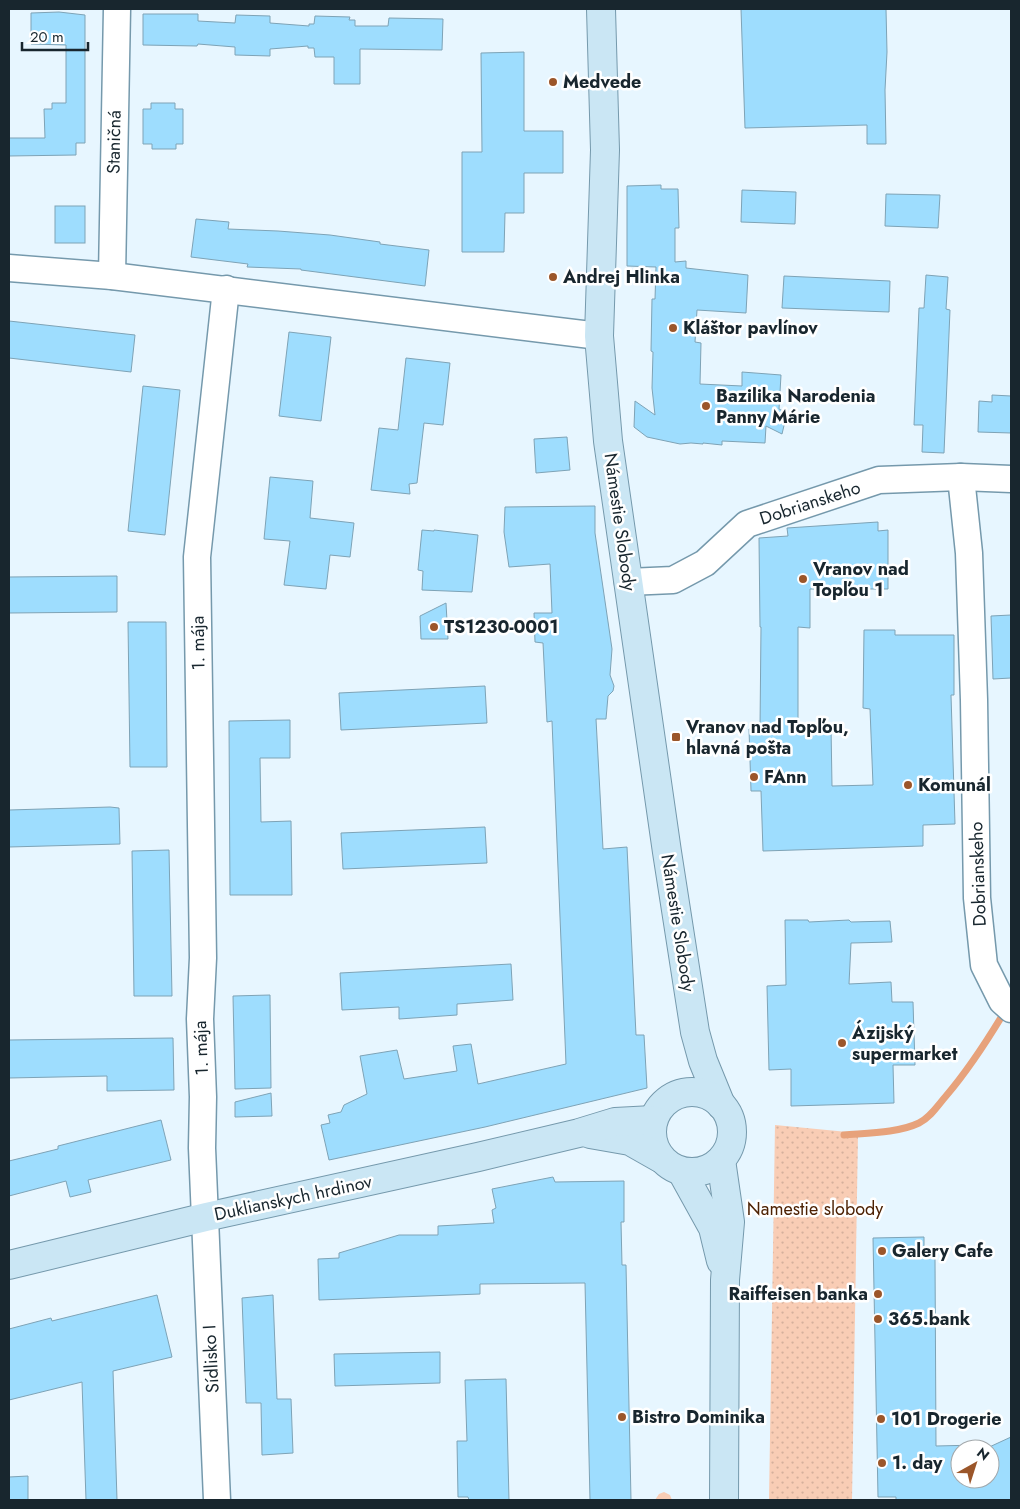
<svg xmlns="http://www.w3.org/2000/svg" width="1020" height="1509" font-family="Jost,sans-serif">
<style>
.green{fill:#f9cdb5}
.park{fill:url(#park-dots)}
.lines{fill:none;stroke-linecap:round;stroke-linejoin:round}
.stream{stroke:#e7a27b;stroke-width:7}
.building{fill:#9eddfe;stroke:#7ea3b6}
.street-casing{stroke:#7599ac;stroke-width:29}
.secondary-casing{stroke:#7599ac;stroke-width:30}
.street{stroke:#fff;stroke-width:26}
.secondary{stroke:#cae6f4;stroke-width:28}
.poi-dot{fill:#9b562a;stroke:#fff;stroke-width:2}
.labels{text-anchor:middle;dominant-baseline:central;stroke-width:5;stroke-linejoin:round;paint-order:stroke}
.poi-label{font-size:18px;font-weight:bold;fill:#18262e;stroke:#fff;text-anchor:start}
.street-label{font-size:18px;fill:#18262e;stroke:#fff}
.park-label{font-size:18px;fill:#4d2204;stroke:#fff}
</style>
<defs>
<pattern id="park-dots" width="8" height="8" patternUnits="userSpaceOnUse" patternTransform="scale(1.25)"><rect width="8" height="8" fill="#f9cdb5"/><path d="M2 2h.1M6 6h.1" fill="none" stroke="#d5b09c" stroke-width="1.8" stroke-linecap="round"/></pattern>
</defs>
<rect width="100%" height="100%" fill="#e7f6ff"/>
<path class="green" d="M664,1492L670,1495L672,1500H655L659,1494Z"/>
<path class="park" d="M775,1125L858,1133L852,1500H769Z"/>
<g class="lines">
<path class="stream" d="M844,1135C868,1133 898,1133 919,1123C931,1117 938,1105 946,1096C969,1069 987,1041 1005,1011"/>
</g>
<g class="building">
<path d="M741,9H886L887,52L885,90L886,144H867V125L745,128Z"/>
<path d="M59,12L85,15V143H76V155L9,156V138H45L44,109H52V103H66V45L31,44V13Z"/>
<path d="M143,14H198V21L235,23L236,15L270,16V23L309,26V24H314L315,16L350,17L349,20H355V26H388L389,18L443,19L442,50L360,49V84H334V57H315L314,48H308V46L270,49V56L235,55V47L198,44L197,46L143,45Z"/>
<path d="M524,52V131H563V173H524V213H505L504,252H462V152H482L481,53Z"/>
<path d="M151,103H175V109H183V144H176V149H152V144H143V109H151Z"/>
<path d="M661,185V189H678L679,228H675V262L686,261V268L748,275L746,313L697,310L695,342L701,343L700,384L742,386V372L781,375L779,409L787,413L782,434L766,426L765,443L722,441V445L703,443V444L691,443L680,444L647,437L634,427L635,401L655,415L652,388L653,352L651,351L652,299H655L656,267L627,266V186Z"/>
<path d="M742,190L796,192L795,224L741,222Z"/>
<path d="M886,194L940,195L938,228L885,226Z"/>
<rect x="55" y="206" width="30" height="37"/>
<path d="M196,219L229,222L228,229L278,231L330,235L380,242V244L429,250L425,286L301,270V269L247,267L248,264L191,257Z"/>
<path d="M926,275L948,277L946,309L950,310L944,453L922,452L923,425H914L919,308H924Z"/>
<path d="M784,276L890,281L889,312L782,308Z"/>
<path d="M9,321L135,335L131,372L9,358Z"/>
<path d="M289,332L331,337L321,421L279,416Z"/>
<path d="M406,358L450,363L443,425L424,423L417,483L409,484L410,494L371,490L379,428L398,430Z"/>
<path d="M143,386L180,390L165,535L128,531Z"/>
<path d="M992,395L1011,396V433L978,432L979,401L992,402Z"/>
<path d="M567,437L570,470L536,473L534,439Z"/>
<path d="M270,477L313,481L310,518L354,523L350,557L330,555L326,589L284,585L290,541L264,539Z"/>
<path d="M595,506V533L612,649L610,675L614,686L613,691L608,696L606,719H596L603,849L627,847L636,1035H644L647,1088L485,1127L329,1160L321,1125L330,1123L328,1115L341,1112L344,1105L367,1094L360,1056L397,1050L404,1079L457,1071L453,1046L471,1044L478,1084L566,1064L552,721L547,722L543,643L535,642L534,613H552L550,564L509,567L504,532L505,507Z"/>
<path d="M878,522V531L888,530V589H810V628L798,627V727L831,726L832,786L873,785L870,709L863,708L864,630H895V635H954V695H951L955,824L923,825V846L763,851L761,791H751L749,729L760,728L761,627H760L759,538L788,536L787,528Z"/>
<path d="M422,530L434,531V530L478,535L472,592L422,590L423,571L418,570Z"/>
<path d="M117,576V612L9,613V577Z"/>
<path d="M446,603L448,639H421L420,616Z"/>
<path d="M1011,615V678L993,679L991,616Z"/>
<path d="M128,622H166L167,767H130Z"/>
<path d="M485,686L487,723L341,730L339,693Z"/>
<path d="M290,720V758H260L261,822L291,821L292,895H230L229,721Z"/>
<path d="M110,807L119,808L120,844L9,847V810Z"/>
<path d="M485,827L487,863L343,869L341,833Z"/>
<path d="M169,850L172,996H134L132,851Z"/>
<path d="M785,920H808L809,922L849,920L851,922L890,921L892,942L851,943L849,984L891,982L892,1002H913L915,1065H893L894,1103L791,1106V1069L769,1070L767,986L786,985Z"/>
<path d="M511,964L513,1000L457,1004V1015L399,1019V1007L342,1010L340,973Z"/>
<path d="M270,995L271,1088L235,1089L233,996Z"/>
<path d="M173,1038L174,1090L107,1091V1076L9,1078V1040Z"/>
<path d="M271,1093L272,1116L235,1117V1102Z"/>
<path d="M161,1120L171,1160L88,1180L91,1192L70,1197L66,1181L9,1196V1161L58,1149V1146Z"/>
<path d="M553,1177L555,1182L624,1181V1222H621L622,1265H626L631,1500H590L585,1283L480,1284V1294L319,1300L318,1259L339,1258V1253L399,1235H438V1226L494,1223L492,1210L496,1208L492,1189Z"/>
<path d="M924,1237V1257H935L936,1446L978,1445L983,1449H960V1479H990V1449H985L1011,1437V1500H896V1497H878L873,1238Z"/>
<path d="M157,1295L172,1357L113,1371L117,1500H86L82,1382L9,1400V1329L51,1318L52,1321Z"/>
<path d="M273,1295L277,1399H291L293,1453L262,1455L261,1403H246L242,1298Z"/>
<path d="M440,1352V1383L335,1386L334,1354Z"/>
<path d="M506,1379L509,1500H469L468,1497H458L457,1441H467L465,1380Z"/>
<path d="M28,1476V1500H9V1477Z"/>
</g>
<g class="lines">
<defs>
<g id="street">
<path d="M9,268L112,276L599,336"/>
<path d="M112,276L117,9"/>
<path d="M961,477L969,553L974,700L977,898L984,965L1002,1001L1011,1009"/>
<path d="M628,582L673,580L705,563L747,524L879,480L961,477L1011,479"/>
<path d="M217,1500L202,1148L203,1097L200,1019L203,958L197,557L226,289"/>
</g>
<g id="secondary">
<path d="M601,9L605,150L599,336L608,441L667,852L695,1032L703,1061L721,1105"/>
<circle cx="692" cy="1132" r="40"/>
<path d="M590,1134L630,1141L660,1158"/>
<path d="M721,1160L730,1222L725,1280L724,1500"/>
<path d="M682,1172L713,1228L721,1261"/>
<path d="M9,1265L206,1217L478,1157L579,1133L615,1122L653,1120"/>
</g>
</defs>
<use href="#street" class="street-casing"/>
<use href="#secondary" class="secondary-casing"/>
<use href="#street" class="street"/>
<use href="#secondary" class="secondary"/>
</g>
<g class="poi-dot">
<circle cx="553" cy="82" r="5"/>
<circle cx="553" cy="277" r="5"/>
<circle cx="673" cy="328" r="5"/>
<circle cx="706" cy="406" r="5"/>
<circle cx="803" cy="579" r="5"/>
<circle cx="434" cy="627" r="5"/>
<rect x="671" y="732" width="10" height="10" rx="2.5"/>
<circle cx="754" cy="777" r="5"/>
<circle cx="908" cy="785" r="5"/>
<circle cx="842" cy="1043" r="5"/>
<circle cx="882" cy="1251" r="5"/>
<circle cx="878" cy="1294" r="5"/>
<circle cx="878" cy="1319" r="5"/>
<circle cx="622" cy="1417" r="5"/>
<circle cx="881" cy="1419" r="5"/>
<circle cx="882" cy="1463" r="5"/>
</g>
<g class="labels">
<g class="poi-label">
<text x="563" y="82">Medvede</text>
<text x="563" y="277">Andrej Hlinka</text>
<text x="683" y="328">Kláštor pavlínov</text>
<text x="716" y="396">Bazilika Narodenia<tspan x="716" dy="21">Panny Márie</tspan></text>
<text x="813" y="569">Vranov nad<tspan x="813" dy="21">Topľou 1</tspan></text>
<text x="444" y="627">TS1230-0001</text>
<text x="686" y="727">Vranov nad Topľou,<tspan x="686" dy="21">hlavná pošta</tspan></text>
<text x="764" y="777">FAnn</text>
<text x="918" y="785">Komunál</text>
<text x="852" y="1033">Ázijský<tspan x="852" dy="21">supermarket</tspan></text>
<text x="892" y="1251">Galery Cafe</text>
<text x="868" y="1294" text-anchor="end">Raiffeisen banka</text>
<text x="888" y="1319">365.bank</text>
<text x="632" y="1417">Bistro Dominika</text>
<text x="891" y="1419">101 Drogerie</text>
<text x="892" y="1463">1. day</text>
</g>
<g class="street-label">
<text transform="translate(114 142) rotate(-89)">Staničná</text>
<text transform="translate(810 503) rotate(-18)">Dobrianskeho</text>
<text transform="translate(620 522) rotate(82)">Námestie Slobody</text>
<text transform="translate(198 643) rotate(-91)">1. mája</text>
<text transform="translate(978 874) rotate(-92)">Dobrianskeho</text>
<text transform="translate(678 923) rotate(81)">Námestie Slobody</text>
<text transform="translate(201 1048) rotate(-92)">1. mája</text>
<text transform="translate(293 1198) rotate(-12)">Duklianskych hrdinov</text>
<text transform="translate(211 1359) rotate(-93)">Sídlisko I</text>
</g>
<g class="park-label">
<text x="815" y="1209">Namestie slobody</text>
</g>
</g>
<rect width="1020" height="1509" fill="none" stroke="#18262e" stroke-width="20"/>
<g transform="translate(975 1464) rotate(39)"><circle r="24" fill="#ffffff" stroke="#a3a8ab"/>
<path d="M0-4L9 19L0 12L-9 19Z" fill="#9b562a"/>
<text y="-8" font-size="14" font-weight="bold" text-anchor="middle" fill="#18262e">N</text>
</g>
<path d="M22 42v8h66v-8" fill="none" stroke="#18262e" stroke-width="2.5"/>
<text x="30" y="42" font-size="15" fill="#18262e" stroke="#ffffff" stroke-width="4" paint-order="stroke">20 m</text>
</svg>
